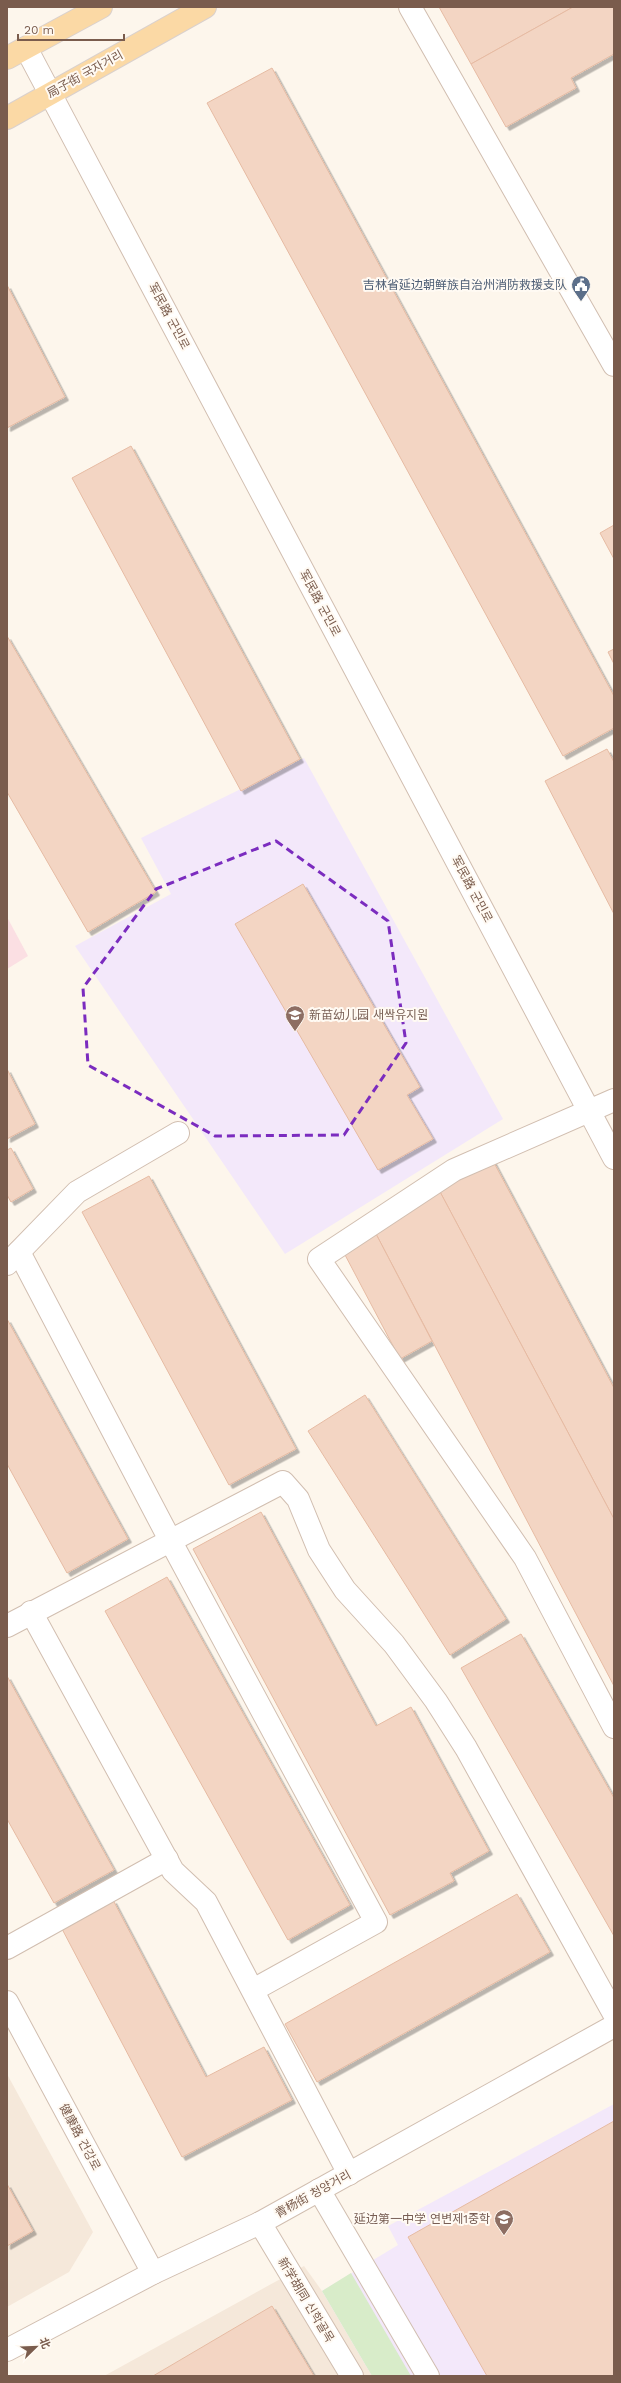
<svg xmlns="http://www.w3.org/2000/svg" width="621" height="2383" font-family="'Work Sans','Noto Sans SC','Noto Sans KR',sans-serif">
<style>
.residential{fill:#f5e8da}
.education{fill:#f3e8fa}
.medical{fill:#fbdfe3}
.green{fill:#d8ecc9}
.building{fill:#f3d5c3;stroke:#e6bba3;filter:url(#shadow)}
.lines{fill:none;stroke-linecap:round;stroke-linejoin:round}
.minor-casing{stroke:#d1beb0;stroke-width:24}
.major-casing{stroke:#dad1cd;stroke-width:24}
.minor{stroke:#fff;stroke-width:22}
.major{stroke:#fbd9a5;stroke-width:22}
.marked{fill:none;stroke:#7b2cbf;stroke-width:3;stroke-dasharray:8 5;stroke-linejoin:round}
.labels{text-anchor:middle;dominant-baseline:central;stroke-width:4;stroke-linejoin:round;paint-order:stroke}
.street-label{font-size:12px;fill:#7a5c4d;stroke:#fffaf3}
.service-label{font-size:12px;fill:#4e5e75;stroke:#fffaf3;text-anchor:end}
.education-label{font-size:12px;fill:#785e54;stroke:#fffaf3;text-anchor:start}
</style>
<defs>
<filter id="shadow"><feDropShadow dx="3.5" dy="3.5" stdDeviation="0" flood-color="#0004"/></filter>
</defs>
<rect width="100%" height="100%" fill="#fdf6ec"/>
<g class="residential">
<path d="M7,2074L93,2232L69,2272L7,2307Z"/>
<path d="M304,2266L322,2291L372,2376H104Z"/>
</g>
<g class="education">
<path d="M304,758L503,1119L285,1254L75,946L171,894L141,838Z"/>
<path d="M614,2104V2376H372L322,2291L398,2245L388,2226Z"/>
</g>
<path class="medical" d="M7,917L28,956L7,969Z"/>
<path class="green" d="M351,2273L411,2376H372L322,2291Z"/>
<g class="building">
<path d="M439,7H573L471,64Z"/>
<path d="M573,7H614V54L571,78L576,88L506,127L471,64Z"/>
<path d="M272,68L614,696V728L563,756L207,103Z"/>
<path d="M7,285L65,397L7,428Z"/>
<path d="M131,446L300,759L241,791L72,478Z"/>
<path d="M614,525V559L600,533Z"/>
<path d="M7,636L156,892L88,932L7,792Z"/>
<path d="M614,649V664L608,652Z"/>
<path d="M607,749L614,762V914L545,781Z"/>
<path d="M303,884L420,1087L407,1095L433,1139L378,1170L235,924Z"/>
<path d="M7,1069L35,1124L7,1139Z"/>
<path d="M11,1148L33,1189L11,1202L7,1195V1150Z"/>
<path d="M492,1159L614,1388V1519L438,1188Z"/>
<path d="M149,1176L296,1449L229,1485L82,1212Z"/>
<path d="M438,1188L614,1519V1686L375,1232Z"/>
<path d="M375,1232L432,1341L400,1359L344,1253Z"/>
<path d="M7,1319L128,1539L67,1573L7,1464Z"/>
<path d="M365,1395L506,1619L450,1655L308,1431Z"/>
<path d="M261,1512L376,1726L411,1707L489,1851L450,1873L454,1881L390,1915L193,1549Z"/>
<path d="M167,1577L350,1905L288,1940L105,1611Z"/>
<path d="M521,1634L614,1798V1936L461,1668Z"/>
<path d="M7,1676L114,1870L54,1903L7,1819Z"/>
<path d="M517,1894L550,1952L317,2082L285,2024Z"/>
<path d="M113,1900L206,2077L264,2047L292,2100L182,2157L61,1927Z"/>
<path d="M614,2121V2376H487L408,2237Z"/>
<path d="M7,2184L33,2231L7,2246Z"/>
<path d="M272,2306L314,2376H153Z"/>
</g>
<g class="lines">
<defs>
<g id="minor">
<path d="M410,7L614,365"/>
<path d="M26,48L614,1158"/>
<path d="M614,1100L454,1170L319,1259L525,1558L614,1727"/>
<path d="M19,1252L170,1540L376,1922L253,1990"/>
<path d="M7,1264L77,1192L178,1133"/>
<path d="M31,1612L173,1871L206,1902L349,2174"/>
<path d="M7,1626L283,1482L298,1499L319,1550L345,1590L394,1644L436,1701L466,1748L614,2014"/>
<path d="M7,1948L167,1859"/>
<path d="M7,2002L153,2273"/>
<path d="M319,2190L428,2376"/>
<path d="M260,2223L352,2376"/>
<path d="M7,2350L153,2273L260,2223L614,2026"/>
</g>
<g id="major">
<path d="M7,58L101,7"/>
<path d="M7,118L205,7"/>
</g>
</defs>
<use href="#minor" class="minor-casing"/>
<use href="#major" class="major-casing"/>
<use href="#minor" class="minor"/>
<use href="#major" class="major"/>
</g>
<path class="marked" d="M276,841L388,921L406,1043L344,1135L215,1136L88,1065L83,988L156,889Z"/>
<defs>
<symbol id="civic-pin" viewBox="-11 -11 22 30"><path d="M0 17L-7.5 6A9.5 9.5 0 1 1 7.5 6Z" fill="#5c6f8a" stroke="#fffaf3"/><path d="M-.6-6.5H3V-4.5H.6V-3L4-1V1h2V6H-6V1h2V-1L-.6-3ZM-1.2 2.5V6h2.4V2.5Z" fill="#fff"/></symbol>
<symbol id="school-pin" viewBox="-11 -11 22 30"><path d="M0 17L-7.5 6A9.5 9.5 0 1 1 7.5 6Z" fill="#8d6e63" stroke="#fffaf3"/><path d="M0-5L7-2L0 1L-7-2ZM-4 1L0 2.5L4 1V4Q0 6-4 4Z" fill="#fff"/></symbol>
</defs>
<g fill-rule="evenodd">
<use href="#civic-pin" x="570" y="274" width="22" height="30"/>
<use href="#school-pin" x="284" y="1004" width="22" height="30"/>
<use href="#school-pin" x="493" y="2208" width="22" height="30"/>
</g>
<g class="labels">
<g class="street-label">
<text transform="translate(85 74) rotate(-29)">局子街 국자거리</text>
<text transform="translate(169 316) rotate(62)">军民路 군민로</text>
<text transform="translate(320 603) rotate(62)">军民路 군민로</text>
<text transform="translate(472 889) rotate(62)">军民路 군민로</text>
<text transform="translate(80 2137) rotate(62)">健康路 건강로</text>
<text transform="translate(313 2194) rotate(-29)">青杨街 청양거리</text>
<text transform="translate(306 2300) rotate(59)">新学胡同 신학골목</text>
</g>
<g class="service-label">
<text x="567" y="285">吉林省延边朝鲜族自治州消防救援支队</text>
</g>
<g class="education-label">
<text x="309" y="1015">新苗幼儿园 새싹유지원</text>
<text x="490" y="2219" text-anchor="end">延边第一中学 연변제1중학</text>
</g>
</g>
<rect width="621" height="2383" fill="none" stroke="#7a5c4d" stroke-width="16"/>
<g transform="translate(36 2347) rotate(67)" stroke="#fffaf3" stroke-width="3" paint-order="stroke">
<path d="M0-3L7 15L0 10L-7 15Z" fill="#7a5c4d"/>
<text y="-6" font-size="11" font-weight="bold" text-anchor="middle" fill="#7a5c4d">北</text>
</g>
<path d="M18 34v6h106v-6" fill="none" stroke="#7a5c4d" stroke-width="2"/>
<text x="24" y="34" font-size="12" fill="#7a5c4d" stroke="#fffaf3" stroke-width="3" paint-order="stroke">20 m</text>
</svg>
